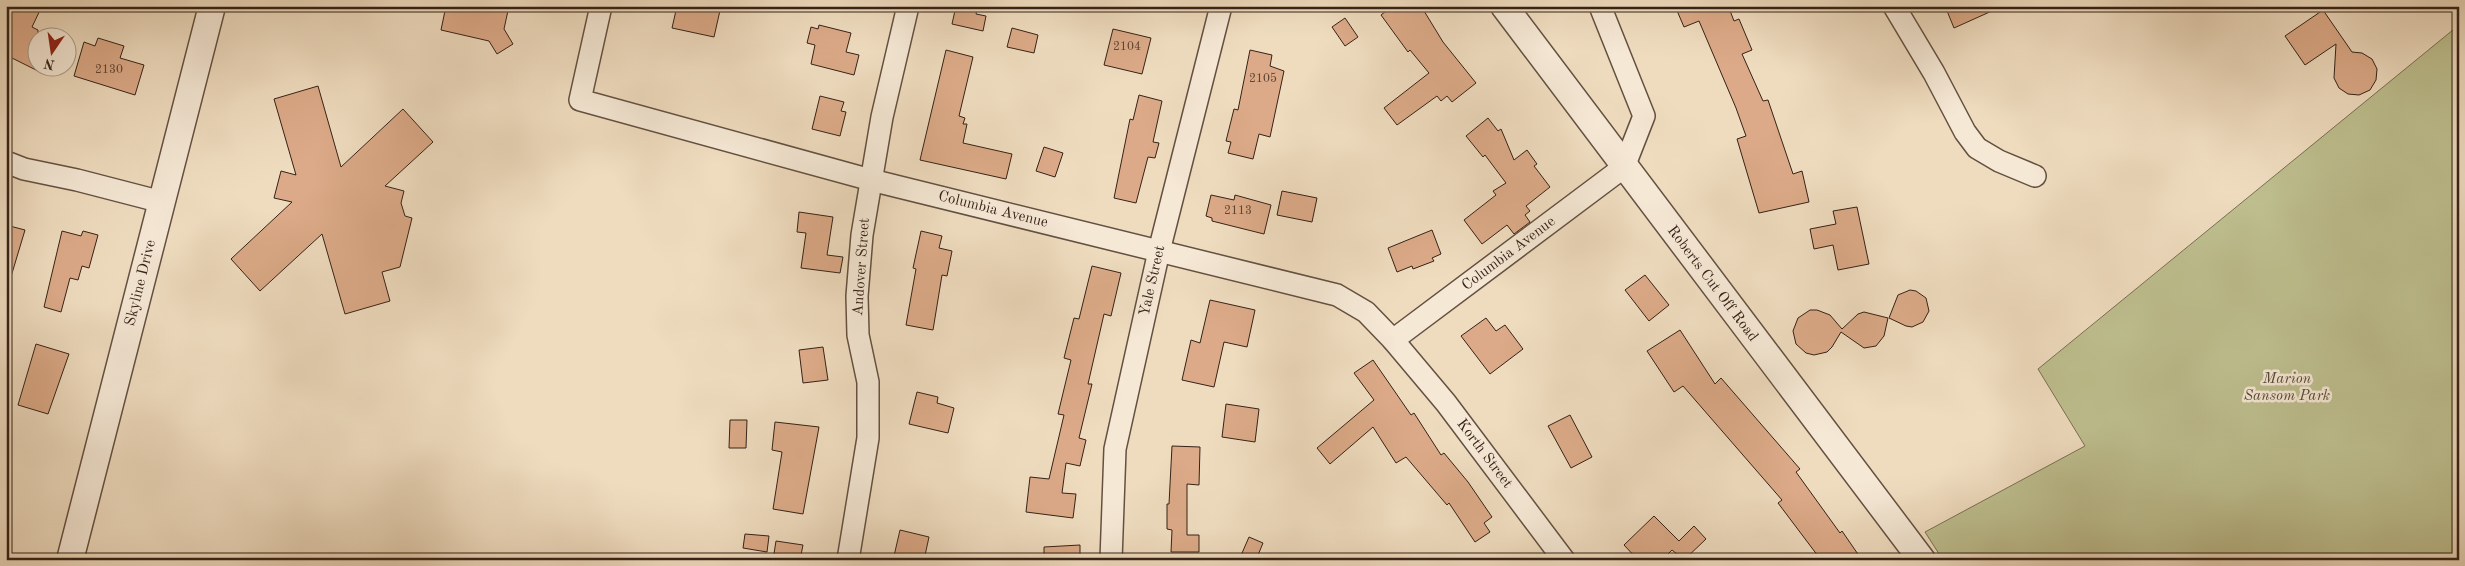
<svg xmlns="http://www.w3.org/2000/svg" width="2465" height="566" font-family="'Old Standard TT',serif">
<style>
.green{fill:#bebf8f;stroke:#7a7053}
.building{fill:#dcaa88;stroke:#352217}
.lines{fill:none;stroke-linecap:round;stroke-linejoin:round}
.minor-casing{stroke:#645041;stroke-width:24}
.tertiary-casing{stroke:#645041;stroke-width:29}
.minor{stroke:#f5e8d5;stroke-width:21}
.tertiary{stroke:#f5e8d5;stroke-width:26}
.labels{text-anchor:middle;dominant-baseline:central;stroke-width:5;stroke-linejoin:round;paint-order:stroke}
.number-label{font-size:12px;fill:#5f4433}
.street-label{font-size:15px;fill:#352217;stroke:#f5e8d5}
.park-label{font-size:15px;font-style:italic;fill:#574935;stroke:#f5e8d5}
</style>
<rect width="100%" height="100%" fill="#efdcbf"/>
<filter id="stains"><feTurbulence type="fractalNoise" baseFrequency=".004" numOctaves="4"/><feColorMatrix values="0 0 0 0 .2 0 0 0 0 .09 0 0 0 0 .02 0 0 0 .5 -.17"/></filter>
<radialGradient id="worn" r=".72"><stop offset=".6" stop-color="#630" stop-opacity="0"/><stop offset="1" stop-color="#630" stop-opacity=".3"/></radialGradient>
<path class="green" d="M2459,25V560H1943L1925,532L2085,446L2038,369Z"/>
<g class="building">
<path d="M12,6H42L32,27L38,30V71L6,55V18Z"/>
<path d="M446,6H509L504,29L513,44L497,54L489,41L441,30Z"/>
<path d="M677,6H721L714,37L672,28Z"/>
<path d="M956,6H978L976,14L986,16L983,31L952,24Z"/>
<path d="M1403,6H1421L1443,42L1476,83L1452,102L1447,96L1441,101L1437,96L1397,125L1384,108L1429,73L1410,50L1408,52L1381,15L1391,7L1395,12Z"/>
<path d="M1675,6H1733L1729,8L1734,21L1739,19L1752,50L1742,54L1763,101L1768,100L1793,174L1802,171L1809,202L1759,213L1737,139L1746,136L1736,108L1699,21L1684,27Z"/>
<path d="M1945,6H2003L1954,28Z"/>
<path d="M2323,10L2352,52L2362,53L2372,59L2377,69L2376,80L2370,90L2359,95L2348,94L2339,88L2334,78L2336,44L2305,65L2285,36Z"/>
<path d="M1345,18L1358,37L1345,46L1332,27Z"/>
<path d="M819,25L851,33L846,52L859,55L854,75L811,64L815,45L807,43L811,27L818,29Z"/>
<path d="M1012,28L1038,35L1034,53L1007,47Z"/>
<path d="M1113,29L1151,38L1142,74L1104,65Z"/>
<path d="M98,38L124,46L120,58L144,65L135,95L74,76L84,42L95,46Z"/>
<path d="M946,50L973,57L959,116L965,118L963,124H967L963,143L1012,154L1006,179L920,160Z"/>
<path d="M1250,50L1272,55L1270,66L1284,71L1270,137L1259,134L1253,159L1228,153L1231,142L1226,141L1234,109L1238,110Z"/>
<path d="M318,86L341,167L403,109L433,142L385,186L404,191L401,203L405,216L412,218L400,267L382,272L390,301L345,314L322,234L260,291L231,259L292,202L274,198L281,171L296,175L274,99Z"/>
<path d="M1139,95L1162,101L1153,142L1159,143L1155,158L1148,157L1136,203L1114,198L1130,119L1133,120Z"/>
<path d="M820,96L844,102L841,111L846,112L840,136L812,129Z"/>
<path d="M1488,118L1498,131L1501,129L1514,160L1527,150L1537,164L1534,166L1550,187L1526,206L1530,211L1525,215L1530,222L1514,234L1507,225L1482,244L1464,220L1496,195L1493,191L1506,183L1485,155L1483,157L1466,136Z"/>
<path d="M1044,147L1063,153L1055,177L1036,171Z"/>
<path d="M1282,191L1317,198L1312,222L1277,215Z"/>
<path d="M1211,195L1234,200L1235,195L1271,205L1264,234L1212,221V218L1206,216Z"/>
<path d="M1857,207L1869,264L1838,270L1833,245L1814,249L1810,229L1836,224L1833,211Z"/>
<path d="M799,212L833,217L827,255L843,257L840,273L801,268L806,233L797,232Z"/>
<path d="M6,225L25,230L10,280L6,279Z"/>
<path d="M1432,230L1441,254L1432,258L1434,261L1413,269L1412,266L1397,272L1388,248Z"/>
<path d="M62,231L81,236L83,231L98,235L89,268L82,266L78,280L70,278L61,312L44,307Z"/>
<path d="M921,231L942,236L939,248L952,251L947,276L942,275L933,330L906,325L916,269L913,268Z"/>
<path d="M1092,266L1121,273L1111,316L1104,314L1088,384H1092L1079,438L1086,440L1080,466L1066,463L1062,493L1076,494L1073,518L1026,512L1030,477L1049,479L1064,415L1058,414L1071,360L1064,358L1074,318L1079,319Z"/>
<path d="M1645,275L1669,305L1649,321L1625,290Z"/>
<path d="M1910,290L1916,291L1926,298L1929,311L1923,322L1912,327L1906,326L1889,318L1898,295Z"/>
<path d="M1210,300L1255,310L1247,347L1224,342L1214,387L1182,380L1191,340L1200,343Z"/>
<path d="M1810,310H1817L1830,315L1842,329L1858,314L1864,312L1888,318L1884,336L1876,346L1864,348L1841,332L1832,347L1827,352L1814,355L1806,353L1796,344L1793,331L1798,318Z"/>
<path d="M1486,318L1496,331L1505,325L1523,349L1490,374L1461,336Z"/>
<path d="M1680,330L1715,384L1721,378L1800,469L1796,472L1840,533L1842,531L1862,560H1821L1778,503L1782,500L1683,386L1674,392L1647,351Z"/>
<path d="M36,344L69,354L48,414L18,405Z"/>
<path d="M823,347L828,380L803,383L799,350Z"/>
<path d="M1373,360L1411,415L1414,413L1441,455L1444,453L1468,482L1492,517L1484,523L1490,532L1475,542L1449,503L1447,505L1406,457L1396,463L1373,427L1330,464L1317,448L1374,400L1354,373Z"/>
<path d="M917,392L938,397L937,403L954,408L948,433L909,424Z"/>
<path d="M1226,404L1259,409L1255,442L1222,437Z"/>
<path d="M1570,415L1592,457L1571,468L1548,426Z"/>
<path d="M730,420H747L746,448H729Z"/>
<path d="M775,422L819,427L803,514L773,509L782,452L772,450Z"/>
<path d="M1172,446L1200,447L1199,485L1187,484V535H1199V552H1171L1172,530L1167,529V504H1169Z"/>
<path d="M1654,516L1679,541L1694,526L1706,539L1684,560L1672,550L1662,560H1638L1624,545Z"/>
<path d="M900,530L929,537L924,560L894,556Z"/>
<path d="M745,534L769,536L767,552L743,548Z"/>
<path d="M1249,537L1263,543L1256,560H1239Z"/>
<path d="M776,541L803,545L800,560H773Z"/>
<path d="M1080,545V560H1044V547Z"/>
</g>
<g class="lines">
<defs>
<g id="minor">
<path d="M601,6L580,100L871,180L1337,295L1366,312L1393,340L1446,403L1564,560"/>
<path d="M1894,6L1934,73L1965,132L1977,148L1999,161L2035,176"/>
<path d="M6,162L24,169L77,180L162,202"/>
<path d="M1393,340L1624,167L1644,116L1600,6"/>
<path d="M848,560L868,438V382L858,335L857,296L862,235L882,117L908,6"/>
<path d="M1111,560L1115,449L1159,251L1221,6"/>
</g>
<g id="tertiary">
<path d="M1504,6L1922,560"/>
<path d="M70,560L212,6"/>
</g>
</defs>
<use href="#minor" class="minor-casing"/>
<use href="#tertiary" class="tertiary-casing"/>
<use href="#minor" class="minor"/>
<use href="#tertiary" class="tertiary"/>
</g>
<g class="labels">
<g class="number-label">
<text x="1127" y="47">2104</text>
<text x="109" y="70">2130</text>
<text x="1263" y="79">2105</text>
<text x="1238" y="211">2113</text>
</g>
<g class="street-label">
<text transform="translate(993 210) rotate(14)">Columbia Avenue</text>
<text transform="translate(1509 254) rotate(-37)">Columbia Avenue</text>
<text transform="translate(862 267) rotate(-86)">Andover Street</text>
<text transform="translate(1153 281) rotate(-77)">Yale Street</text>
<text transform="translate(141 283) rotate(-76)">Skyline Drive</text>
<text transform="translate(1712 284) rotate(53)">Roberts Cut Off Road</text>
<text transform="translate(1484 454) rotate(53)">Korth Street</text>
</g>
<g class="park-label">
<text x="2287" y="379">Marion<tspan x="2287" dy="17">Sansom Park</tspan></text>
</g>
</g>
<rect width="2465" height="566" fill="none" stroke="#efdcbf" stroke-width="25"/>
<rect x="8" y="8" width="2450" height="551" fill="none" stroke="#352217" stroke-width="2.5"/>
<rect x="12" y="12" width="2440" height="541" fill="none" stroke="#352217"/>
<g transform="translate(52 52) rotate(193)"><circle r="24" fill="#f5e8d5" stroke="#a89989"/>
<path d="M0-4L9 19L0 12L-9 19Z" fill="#8f2418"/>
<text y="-8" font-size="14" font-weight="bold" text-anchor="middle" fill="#352217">N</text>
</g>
<rect width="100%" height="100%" filter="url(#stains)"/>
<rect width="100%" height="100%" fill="url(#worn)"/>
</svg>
